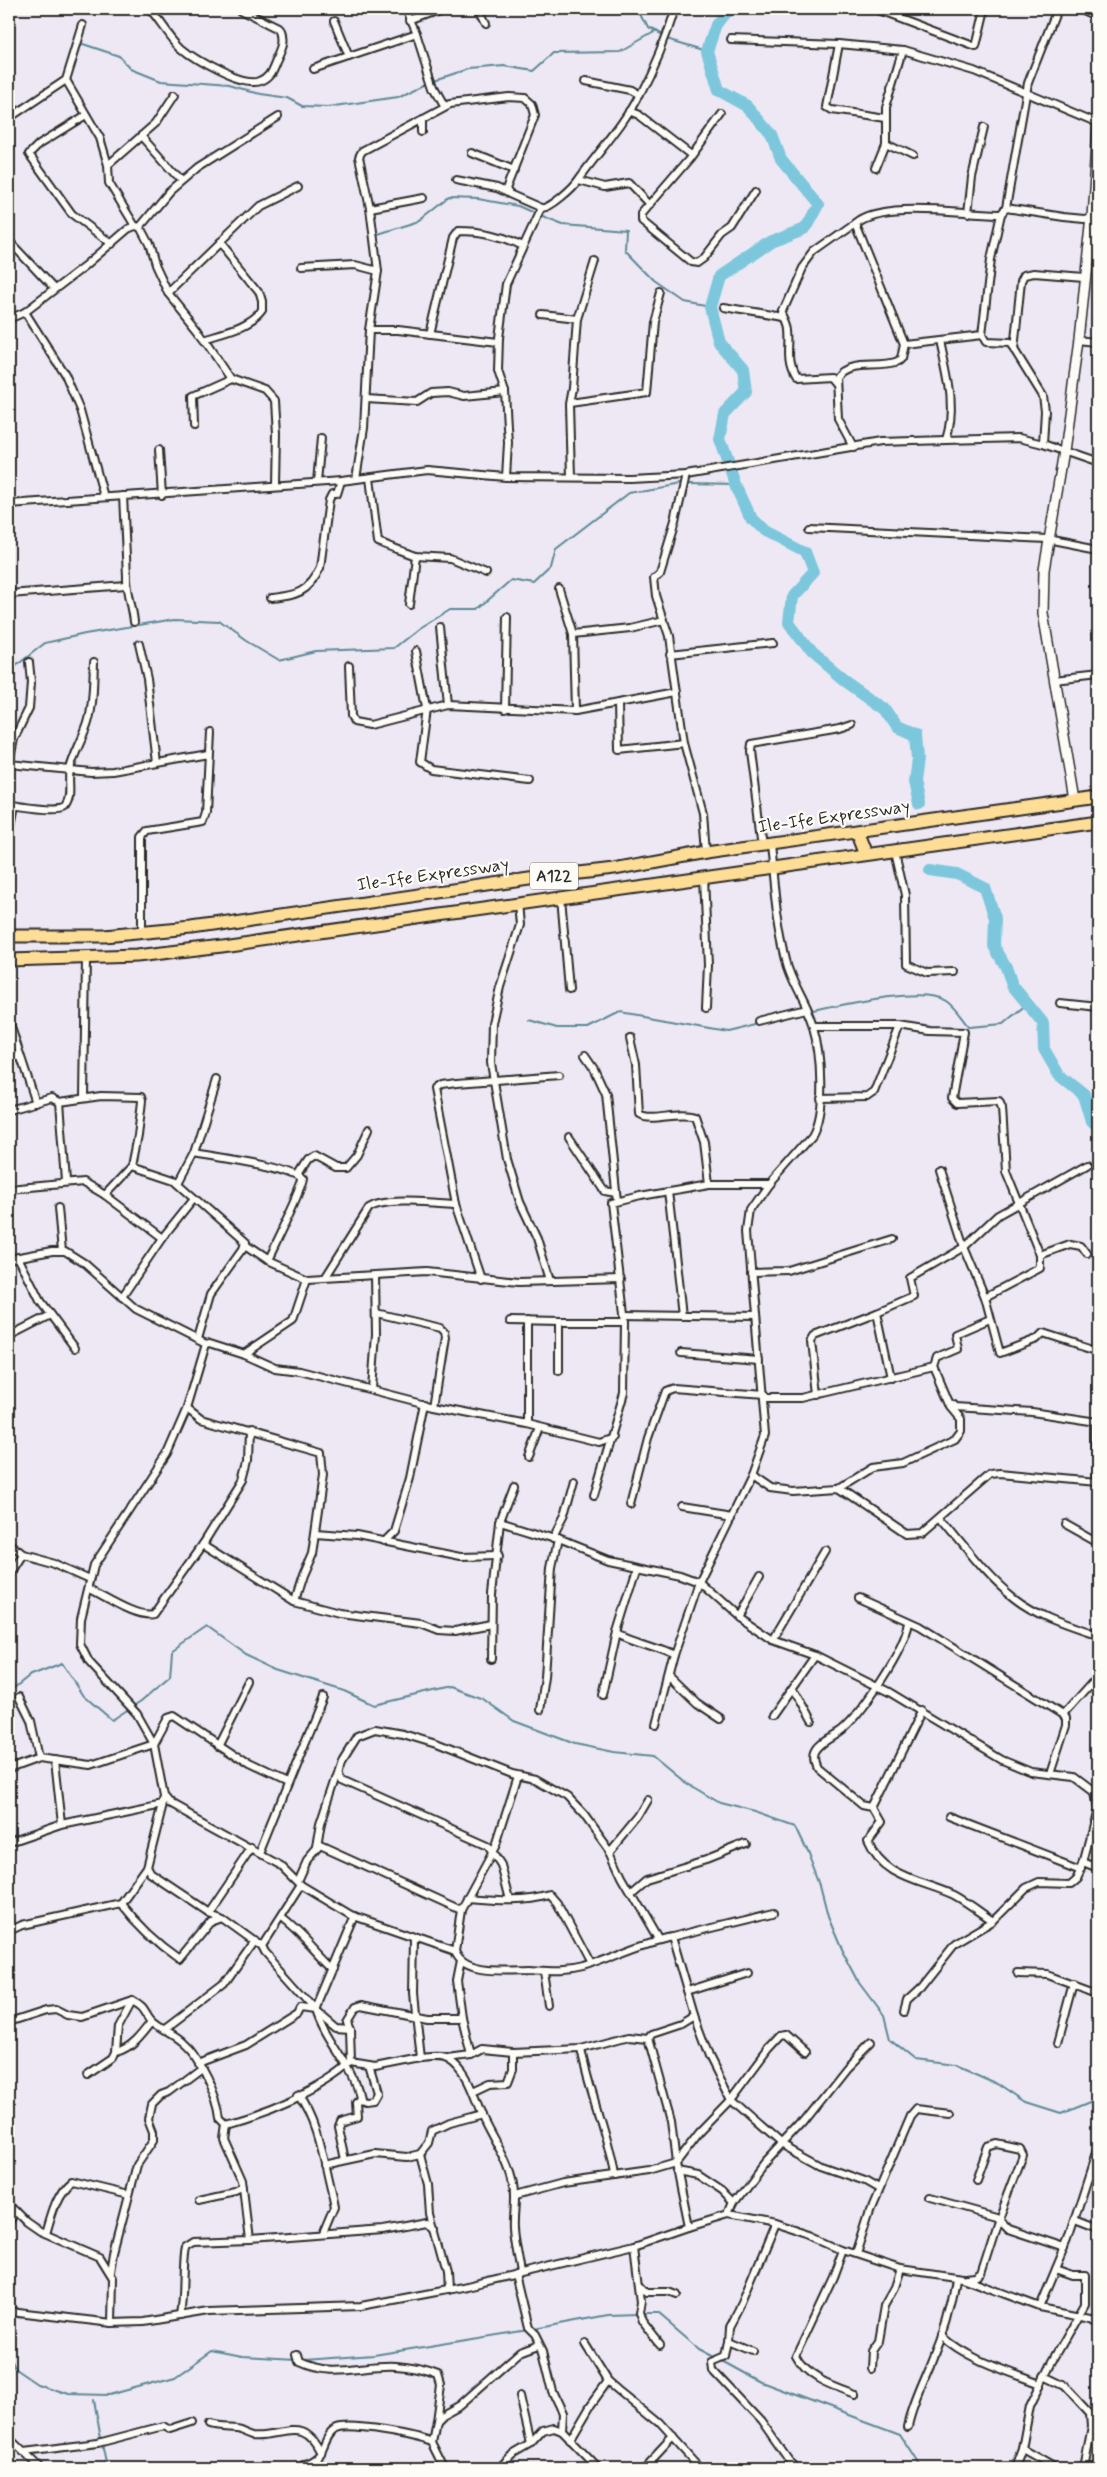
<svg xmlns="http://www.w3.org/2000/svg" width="1107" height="2477" font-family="Mynerve,sans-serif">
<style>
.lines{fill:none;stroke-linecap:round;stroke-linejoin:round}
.stream{stroke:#5c8996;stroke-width:2}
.river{stroke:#7dc7dd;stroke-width:12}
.street-casing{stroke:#2b2b2b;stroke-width:10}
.secondary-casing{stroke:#2b2b2b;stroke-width:12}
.highway-casing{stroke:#2b2b2b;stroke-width:15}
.street{stroke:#fdfcf7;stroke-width:6}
.secondary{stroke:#fdfcf7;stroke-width:9}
.highway{stroke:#fedd96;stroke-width:11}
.labels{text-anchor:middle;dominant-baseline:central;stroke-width:4.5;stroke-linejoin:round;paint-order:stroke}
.shield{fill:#fdfcf7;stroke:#6a6a68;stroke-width:1}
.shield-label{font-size:16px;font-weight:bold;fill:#2b2b2b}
.street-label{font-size:18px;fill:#2b2b2b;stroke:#fdfcf7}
</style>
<rect width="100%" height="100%" fill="#eee8f4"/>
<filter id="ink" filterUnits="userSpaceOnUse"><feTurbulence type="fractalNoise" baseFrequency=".02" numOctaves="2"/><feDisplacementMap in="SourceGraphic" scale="10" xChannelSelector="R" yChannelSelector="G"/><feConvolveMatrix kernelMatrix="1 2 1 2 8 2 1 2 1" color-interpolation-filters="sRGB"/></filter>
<g filter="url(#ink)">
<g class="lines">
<g class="stream">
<path d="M638,9L648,29L667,39L707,51"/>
<path d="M83,44L119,56L131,69L161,81L230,86L258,94L287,98L302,106L328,107L398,97L429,82L468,69L504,66L534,71L554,53L620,52L655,32"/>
<path d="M540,216L563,225L626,230L625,250L656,282L685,302L710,307"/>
<path d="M378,234L420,221L449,198L478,199L518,206L536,214"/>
<path d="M688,484L736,485"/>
<path d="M9,675L17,665L45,643L85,634L175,619L219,621L247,641L279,660L316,651L394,648L418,629L450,609H478L511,580L534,584L551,568L556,549L629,493L679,484"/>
<path d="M795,1015C826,1009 920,984 946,1001C955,1007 962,1019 969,1027L1003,1024L1028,1003"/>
<path d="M529,1020L557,1028H588L620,1012L726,1031L759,1023"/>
<path d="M9,1692L29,1676L62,1663L84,1696L112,1720L141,1701L170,1676L172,1651L207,1627L246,1655L278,1670L344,1691L374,1705L450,1687L483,1699L514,1721L575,1744L614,1752L653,1756L687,1784L719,1803L755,1812L795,1826L807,1851L820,1885L828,1916L842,1949L860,1983L884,2015L890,2039L916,2060L957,2065L998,2083L1026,2102L1061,2113L1098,2098"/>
<path d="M641,2314H658L699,2349L716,2358"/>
<path d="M533,2329L608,2315L636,2314"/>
<path d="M9,2358L15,2369L37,2384L68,2394L109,2395L175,2377L212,2351L242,2357L298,2360"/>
<path d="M303,2360L374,2355L528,2330"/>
<path d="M721,2360L761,2382L900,2434L922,2468"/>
<path d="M94,2400L101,2439"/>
<path d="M102,2444L107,2468"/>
</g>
<g class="river">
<path d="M729,9L716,25L707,51L719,90L748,106L772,135L781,159L818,204L805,228L771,241L719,276L710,307L719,342L743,370L746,392L725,414L720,439L736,485L751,518L764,531L805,552L813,573L792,596L789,622L812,653L844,680L885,709L897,727L915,735L917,759L914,782L919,804"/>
<path d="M930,870L957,874L985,888L995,918L994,946L1006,967L1012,985L1043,1023L1044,1049L1059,1075L1084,1095L1092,1122L1098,1127"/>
</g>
<defs>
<g id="street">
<path d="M150,9C161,21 169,37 181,48C194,59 243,88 260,81C270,77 272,71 276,61C281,50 287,41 281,29L241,9"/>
<path d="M406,9L417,34L434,87L444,105"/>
<path d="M479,9L486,23"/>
<path d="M875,9L976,47L985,9"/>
<path d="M1081,9L1098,17"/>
<path d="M334,21L349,57"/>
<path d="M410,21L442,9"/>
<path d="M731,40L839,44L903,50L974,71L1098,123"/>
<path d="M839,44L827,107L832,110L885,118"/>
<path d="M313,69L417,34"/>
<path d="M66,80L100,138L108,165L109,183L135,226"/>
<path d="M586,81L630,90L639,95"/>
<path d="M629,111L639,115L691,155"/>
<path d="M722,114L690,158L641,215V221L691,262L697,263L704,258L722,235L732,228L756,190"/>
<path d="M86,115L39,144L29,154L72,214L112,244"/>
<path d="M9,118L66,80L83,25"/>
<path d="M423,118V132"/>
<path d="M141,136L181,181"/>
<path d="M886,143L913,156"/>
<path d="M472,153L514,170"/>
<path d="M108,165L156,123L175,94"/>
<path d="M876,168L886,143V107L903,50"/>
<path d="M456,180L497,188L508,193"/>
<path d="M579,180L605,187L629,183L650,205"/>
<path d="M370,208L424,198"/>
<path d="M1006,208L1028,83L1057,9"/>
<path d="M968,213L972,177L984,127"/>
<path d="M140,227L149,244L155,265L168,293L197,329L231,379L265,391L274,401L276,434L275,484"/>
<path d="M9,241L54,289"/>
<path d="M301,268L355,265L378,271"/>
<path d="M168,293L258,206L298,186"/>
<path d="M723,308L785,318"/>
<path d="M543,315L577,319"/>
<path d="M9,319L25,312"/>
<path d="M369,330H398L498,342"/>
<path d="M430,334L453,238L458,231C482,231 501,235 523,246"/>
<path d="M982,335L986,342L1010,343L1043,396L1045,411L1043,444"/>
<path d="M204,340C223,334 250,329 262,312V302L259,292L219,243"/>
<path d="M940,340C947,375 957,404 946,440"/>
<path d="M1079,340L1098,342"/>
<path d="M904,344L982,335L991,259L1001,214L1006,208L1064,217L1085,219L1098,216"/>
<path d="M1014,350L1021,281L1024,275L1034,273L1084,277"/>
<path d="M835,383L830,377L796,379C786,362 792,348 790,330C790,324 785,317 783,311L802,268L814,252L855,223"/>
<path d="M366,399L417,402L431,393L448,392L464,396L505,392"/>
<path d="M570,403L647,392L653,322L661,293"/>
<path d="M194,426L193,396L231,379"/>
<path d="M853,447L838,419L836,377C848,359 880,370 898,362L901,359L904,344L855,223C880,200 967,214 1001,214"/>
<path d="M159,450L162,495"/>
<path d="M686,475L675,523L660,572L654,577L656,596L669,636L684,743L703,813L706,852"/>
<path d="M506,477L508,443L505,392L498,371L499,338L506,284L541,208C549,210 574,187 579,179C598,152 624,125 639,94C653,67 665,38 674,9"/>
<path d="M571,477L569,404L572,388L577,319L595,261"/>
<path d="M370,478L378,542L415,556L450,558L486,573"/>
<path d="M356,479L364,428L369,330L378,271L370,208L359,157L362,151L450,104L509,97L525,98L532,104L535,115L506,189L509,194L541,208"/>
<path d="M317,482L321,438"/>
<path d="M123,496L127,576C126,587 133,609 134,622"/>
<path d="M104,497L80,410L65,375L25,312L85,266L128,229L135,226L140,227L169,192L197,168L278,117"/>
<path d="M9,504L341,481L427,470L506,477L629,478L686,475L880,442L946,440L1019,438L1043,444L1098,463"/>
<path d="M809,527L1047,539L1098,549"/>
<path d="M559,589L573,634L575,711"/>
<path d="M9,594L126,585"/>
<path d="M270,598C296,595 308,594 320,568L329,500L332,494H337L341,481"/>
<path d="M409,604L415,556"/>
<path d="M440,627L448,705"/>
<path d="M573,634L630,628L664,620"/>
<path d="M139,644L147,679L157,763"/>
<path d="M416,651L427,709L420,762L431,769L530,781"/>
<path d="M670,654L773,643"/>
<path d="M349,666L351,716L354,722L370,725L448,705L575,711L677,692"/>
<path d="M1054,680L1098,675"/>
<path d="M618,703L619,750L684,743"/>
<path d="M505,709L507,617"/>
<path d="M9,764L91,772L113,771L208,754"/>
<path d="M9,764L14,739L29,708L31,682L29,662"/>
<path d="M9,804C17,806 60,813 65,807C73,797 67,780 70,769C74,753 83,739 88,723C94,703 93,682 94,662"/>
<path d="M9,835L15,806"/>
<path d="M762,845L750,751L751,744L840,729L852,725"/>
<path d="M895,851L905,895L906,964L927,973L955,972"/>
<path d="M704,878L708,965L706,1008"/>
<path d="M561,897L569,990"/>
<path d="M518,903L520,925L500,987L492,1023L491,1063L507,1159L520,1202L537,1238L550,1281"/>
<path d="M142,932V837L147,831L203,822L206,813L210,732"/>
<path d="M1060,1003L1098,1007"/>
<path d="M9,1021L36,1103"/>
<path d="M759,1021L807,1009"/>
<path d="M814,1026H900L930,1031L964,1032L952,1098L957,1103L999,1101L1002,1108L1006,1171L1040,1255"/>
<path d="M630,1038L636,1065L639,1114C652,1122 678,1110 695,1116L704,1142L709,1184"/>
<path d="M585,1055L594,1068L606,1094L617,1201"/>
<path d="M9,1061L20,1055"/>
<path d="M84,1098L86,958"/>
<path d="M820,1098L867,1097L874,1092L900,1026"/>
<path d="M60,1102L101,1096L141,1097L142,1101L138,1136L132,1166L105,1195"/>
<path d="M60,1102L66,1182"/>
<path d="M9,1110L52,1098L60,1102"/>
<path d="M569,1137L605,1191L616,1193"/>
<path d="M194,1153C215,1157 293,1167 303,1179C304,1186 273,1248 267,1261"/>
<path d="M132,1166L174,1180L245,1243L243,1249L211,1294L198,1339"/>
<path d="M939,1169L964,1247L985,1297L1000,1353L1037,1339L1043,1333L1096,1350"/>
<path d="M299,1174L308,1160L314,1156L336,1168H346L357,1155L369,1129"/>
<path d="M178,1183L194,1153L217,1079"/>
<path d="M9,1189L83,1182L105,1195L162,1238"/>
<path d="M668,1191L682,1316"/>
<path d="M58,1208L62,1251"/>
<path d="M245,1246L267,1261L307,1279L427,1272L519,1282L621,1279"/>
<path d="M18,1257L40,1301L75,1348"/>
<path d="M9,1259L52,1251H65L84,1263L136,1309L206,1344L187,1408L167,1454L94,1565L81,1618L80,1644L89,1662L137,1714L154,1744L164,1797L169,1803L280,1864L301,1885L351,1915L455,1951C463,1976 507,1970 528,1970C546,1971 562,1973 581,1968C611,1959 640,1943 671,1937L694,2016L681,2024L651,2034L648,2038L671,2122L676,2163L689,2227L634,2246L467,2286L361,2306L209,2311L143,2322L112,2323L9,2311"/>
<path d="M751,1272L789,1271L892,1239"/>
<path d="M325,1278L369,1208C386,1197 435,1203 456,1204"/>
<path d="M481,1279L456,1204L434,1089L440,1085L457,1083L559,1075"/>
<path d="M122,1297L162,1238L194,1198"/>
<path d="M985,1297L1040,1268V1255L1070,1244L1081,1246L1087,1254"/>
<path d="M877,1312L891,1378"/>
<path d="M376,1313L440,1328L444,1332L445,1338L434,1406"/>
<path d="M624,1315L755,1317"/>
<path d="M510,1321L561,1322"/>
<path d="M15,1333L50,1315"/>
<path d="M206,1344L210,1343L244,1354L275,1368L299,1371L434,1406L527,1424L599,1442L613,1437"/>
<path d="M681,1353L759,1359"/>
<path d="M244,1354L293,1321L307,1279"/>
<path d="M934,1367L937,1358L958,1349L955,1334L990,1319"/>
<path d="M559,1371V1325L561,1322H625"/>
<path d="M372,1389L376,1334L375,1275"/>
<path d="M818,1395L812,1341L815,1336L877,1312L914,1296L910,1278L964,1247L998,1215L1087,1165"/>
<path d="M763,1398H803L934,1367L951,1407L961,1419V1431L955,1439L903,1463L873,1467L839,1488"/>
<path d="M952,1404L955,1407L1032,1412L1098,1422"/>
<path d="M187,1408L201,1419L321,1453L323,1475L312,1553L302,1576L294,1601"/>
<path d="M527,1424V1321"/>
<path d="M529,1457L540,1428"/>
<path d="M751,1475L770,1488L793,1491L839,1488L907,1534L922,1533L990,1474L1000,1473L1098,1482"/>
<path d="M1097,1482V1422"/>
<path d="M594,1495L624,1393L625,1322L611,1203L640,1196L709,1184H769"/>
<path d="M631,1504L648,1438L665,1391L673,1388L763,1395"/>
<path d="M682,1507L732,1515"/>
<path d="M941,1518C964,1545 986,1576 1014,1598C1038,1617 1069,1626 1098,1636"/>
<path d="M500,1522L558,1540L608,1560L680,1575L699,1582L737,1616L773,1640L815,1655L889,1692L1002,1760L1031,1772L1074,1777L1094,1792L1097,1809L1083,1862L1076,1877L1069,1883L1039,1882L1026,1888L993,1921L954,1944L920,1987L907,1999L904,2010"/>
<path d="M1064,1524L1098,1543"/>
<path d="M315,1533L357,1536L461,1557L498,1556"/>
<path d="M553,1539L564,1518L574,1481"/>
<path d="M383,1542L394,1531L410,1478L425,1403"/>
<path d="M9,1544L21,1554L54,1563L90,1579"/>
<path d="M203,1544L294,1601L339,1613L421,1623L439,1630L455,1631L491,1624"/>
<path d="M637,1567L617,1632C623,1639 660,1647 674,1655"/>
<path d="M9,1573L21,1554"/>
<path d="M90,1589C105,1596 138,1618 153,1614L203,1544L243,1480L248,1461L249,1431"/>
<path d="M858,1598L920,1626L1063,1715L1066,1718V1725L1050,1774"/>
<path d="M737,1616L759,1577"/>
<path d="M909,1623C903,1652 864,1710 842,1730C834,1737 819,1742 815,1752C813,1757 815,1763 817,1767L864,1806L874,1808L882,1822L868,1841C884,1879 922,1880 954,1895C967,1902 980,1912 993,1921"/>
<path d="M773,1640L825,1552"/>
<path d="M491,1659L492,1594L500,1522L514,1485"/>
<path d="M670,1677L697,1703L721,1719"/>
<path d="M793,1689L811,1722"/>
<path d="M603,1695L617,1632"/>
<path d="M19,1697L31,1721L39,1758"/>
<path d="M540,1710L545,1677L552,1568L558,1540"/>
<path d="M1063,1715L1098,1676"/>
<path d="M772,1716L815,1655"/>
<path d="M656,1724L674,1655L699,1582L751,1475L765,1436L748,1231L751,1210L769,1184L812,1135C826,1111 822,1053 814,1027C808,1004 791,983 786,960C776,922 774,883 770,844"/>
<path d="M217,1746L249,1682"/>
<path d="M55,1760L62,1825"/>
<path d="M9,1769L39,1758L91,1765L154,1744L168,1718L174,1716L249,1766L287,1784"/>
<path d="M339,1773L342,1780L488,1845L501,1865L510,1900"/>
<path d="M874,1808L922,1710"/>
<path d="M949,1817L1081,1868"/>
<path d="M9,1843L62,1825L163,1804V1800"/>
<path d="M317,1848L321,1823L342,1760L357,1736L375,1729L403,1734L436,1744L512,1774L535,1779L567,1797L584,1815L610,1851L622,1877L658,1939"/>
<path d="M610,1851L638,1817L648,1800"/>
<path d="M260,1852L323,1697"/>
<path d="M1083,1862L1098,1868"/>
<path d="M147,1867L151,1874L208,1912L222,1917L262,1946L265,1952L316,2009L336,2026L350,2027"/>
<path d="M298,1881L307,1861L320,1846L461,1910"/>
<path d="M632,1891L647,1878L706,1860L746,1844"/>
<path d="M467,1898C494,1900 524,1903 550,1895L557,1903L590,1965"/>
<path d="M121,1903C138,1925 157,1943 180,1959L211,1921L222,1917"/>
<path d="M208,1912L252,1847"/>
<path d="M281,1919C301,1934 315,1953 333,1970"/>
<path d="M9,1931L22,1925L121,1903L147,1867L163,1804"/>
<path d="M671,1937L774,1912"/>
<path d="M414,1938L413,1994L420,2058C430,2057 442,2055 450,2060C468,2071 474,2097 482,2115C492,2138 509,2160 513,2185C516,2200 512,2213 513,2227C514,2243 518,2258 520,2273"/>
<path d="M262,1946L301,1885"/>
<path d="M455,1951L461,1910L496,1845L518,1776"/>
<path d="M461,1961L457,1981L462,2018"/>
<path d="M544,1972L549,2006"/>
<path d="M1018,1973L1047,1974L1098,1993"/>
<path d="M687,1992L747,1973"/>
<path d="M694,2016L709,2056L731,2100L781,2144L821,2166L864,2181L878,2189"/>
<path d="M9,2022L46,2010L56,2009L68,2015L82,2017L132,2000C148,2008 143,2012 153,2022C162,2030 174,2034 182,2042C199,2056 218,2097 220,2118L226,2124C266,2113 321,2091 351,2063L375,2067L420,2058"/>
<path d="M165,2029L224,1984L255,1940"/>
<path d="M1058,2043L1074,1983"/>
<path d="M581,2049C589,2093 608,2132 614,2176"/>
<path d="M116,2052C132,2048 143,2033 152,2021"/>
<path d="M448,2058L471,2055L482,2049L513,2052L581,2049L629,2036L648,2038"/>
<path d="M198,2063L246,2045L297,2013L300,2007L316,2009"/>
<path d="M351,2063L350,2027L347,2020L355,2007L361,2005L427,2018H462L471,2055"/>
<path d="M88,2075L113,2058L116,2052L118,2026L132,2000"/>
<path d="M473,2091L490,2083L508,2082L513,2069V2052"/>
<path d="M298,2095C319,2124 323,2163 332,2197L334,2207L323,2233"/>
<path d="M359,2099L365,2101L373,2100L377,2093L369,2066"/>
<path d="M226,2124L224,2138L243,2181L250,2240"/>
<path d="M420,2154L428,2184L430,2213L446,2271L447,2290"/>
<path d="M345,2160L338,2126L340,2121L357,2116L356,2102L360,2097C354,2068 325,2040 316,2009L355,1916"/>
<path d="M324,2165L375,2154L407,2157L420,2154L429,2143L432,2131L449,2123L482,2114"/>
<path d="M677,2171L698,2175L722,2191L734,2203"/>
<path d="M1090,2177L1098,2179"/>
<path d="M515,2196L563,2183L649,2171L676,2163L699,2133L731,2100L769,2049L781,2036L786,2035L805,2052"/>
<path d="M930,2198L995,2216L1008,2229L1065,2248"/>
<path d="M199,2200L236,2192L244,2188"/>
<path d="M9,2204L27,2222L40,2231L100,2257L113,2278L112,2323"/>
<path d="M729,2215L734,2203L764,2163L804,2120L846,2067L871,2042"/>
<path d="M1075,2221L1098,2230"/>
<path d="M9,2222L16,2211"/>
<path d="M689,2227L729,2215L775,2224L812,2236L843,2250L900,2269L962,2278L1040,2307L1090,2317L1098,2322"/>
<path d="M46,2233C51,2216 56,2193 71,2181L129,2195"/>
<path d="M634,2246L641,2301L639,2313L642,2322L660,2345"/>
<path d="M843,2250L833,2277L796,2356C807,2378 833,2386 855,2394"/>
<path d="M856,2254L870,2210L910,2116L916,2109L950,2113"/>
<path d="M111,2272L114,2253L137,2165L154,2140V2131L149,2118L152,2104L161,2095L169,2092L201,2068"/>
<path d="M515,2274L528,2328L535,2335L543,2351L553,2392L563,2413L562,2431"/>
<path d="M966,2278L975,2277L981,2273L997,2223L1023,2155L1020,2149L997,2144L988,2147L976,2180"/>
<path d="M640,2285L647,2292H669L677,2295"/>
<path d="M1040,2307L1068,2240L1098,2147"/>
<path d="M180,2316C184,2293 181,2270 185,2247L193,2242L250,2240L383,2230L427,2222L435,2228"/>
<path d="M942,2336C968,2360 1008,2371 1041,2384"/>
<path d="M729,2341L726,2356L712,2362L713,2370L761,2421L789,2461L797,2468"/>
<path d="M585,2344L608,2381L660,2424L700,2468"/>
<path d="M753,2351L729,2341L730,2326L742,2303L775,2224"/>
<path d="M297,2355L299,2362C333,2378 362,2364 396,2366C411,2367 425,2370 438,2375L441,2385L436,2421"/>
<path d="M870,2368L871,2351L878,2341L884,2306L893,2290L900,2269"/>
<path d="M1044,2376L1065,2386L1090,2413L1091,2426L1083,2468"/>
<path d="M520,2396L531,2444"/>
<path d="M208,2425C218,2428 226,2427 235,2428C242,2428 248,2433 254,2434C284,2438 301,2413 321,2453"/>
<path d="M908,2427C913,2404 923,2385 932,2363C944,2335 952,2307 956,2278"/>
<path d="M9,2438L40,2468"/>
<path d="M570,2440L590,2406L608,2381"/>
<path d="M432,2442L436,2421L442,2415L460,2405L520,2352L539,2345"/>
<path d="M1022,2449L1056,2468"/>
<path d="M24,2452L98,2443L163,2426L170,2430L192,2423"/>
<path d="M298,2468C306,2463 314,2462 320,2454C325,2446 327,2432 337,2429C351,2423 417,2436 432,2442L445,2468"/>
<path d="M499,2468L512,2455L531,2444L543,2431L554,2428L562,2431L598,2468"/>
<path d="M645,2468L673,2438"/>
<path d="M1015,2468L1022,2449L1030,2406L1051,2363L1085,2303V2275H1073L1056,2269"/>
</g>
<path id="secondary" d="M1075,800L1043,613L1044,570L1064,451L1079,340L1092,216L1098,128"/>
<g id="highway">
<path d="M857,831L866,854"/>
<path d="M9,936H104L191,928L536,878L614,869L706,852L1098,797"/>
<path d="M9,960L137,956L221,946L1098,822"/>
</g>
</defs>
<use href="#street" class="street-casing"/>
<use href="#secondary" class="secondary-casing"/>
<use href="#highway" class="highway-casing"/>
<use href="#street" class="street"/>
<use href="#secondary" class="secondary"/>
<use href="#highway" class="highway"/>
</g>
</g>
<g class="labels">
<rect class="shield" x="530" y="862.5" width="48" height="27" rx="4"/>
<g class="shield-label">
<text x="554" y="876">A122</text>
</g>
<g class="street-label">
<text transform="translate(834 817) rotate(-8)">Ile-Ife Expressway</text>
<text transform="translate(433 875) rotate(-8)">Ile-Ife Expressway</text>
</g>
</g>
<rect width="1107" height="2477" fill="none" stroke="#fdfcf7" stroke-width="30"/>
<rect x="15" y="15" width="1077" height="2447" fill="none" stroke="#2b2b2b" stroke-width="2" filter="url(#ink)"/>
</svg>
